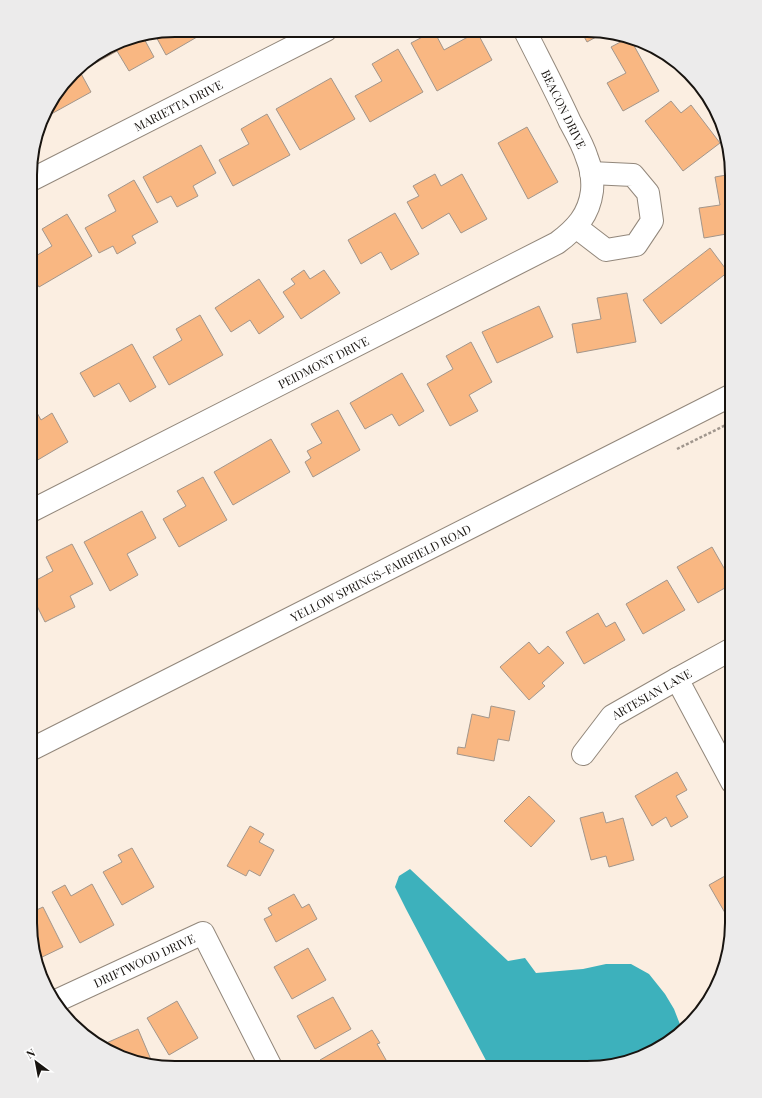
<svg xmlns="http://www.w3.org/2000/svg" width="762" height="1098" font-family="'Playfair Display',serif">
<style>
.water{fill:#3db1bc}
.building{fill:#f9b782;stroke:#a3968b}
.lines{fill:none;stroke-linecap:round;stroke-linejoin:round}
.minor-casing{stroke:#92877b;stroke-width:24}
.major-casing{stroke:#92877b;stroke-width:24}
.path{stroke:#a0968d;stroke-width:2.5;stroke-dasharray:3 2;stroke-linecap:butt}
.minor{stroke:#fff;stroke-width:22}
.major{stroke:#fff;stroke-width:22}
.labels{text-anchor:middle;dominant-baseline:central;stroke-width:3;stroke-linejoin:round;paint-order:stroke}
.street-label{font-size:12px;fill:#181410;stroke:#fefefe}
.rim{fill:none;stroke:#181410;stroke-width:2}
</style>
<rect width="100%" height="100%" fill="#fbeee1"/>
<path class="water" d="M410,869L508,961L525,958L536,973L583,969L606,964H631L649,974L665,994L674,1009L681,1027L651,1053L588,1068H490L406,909L395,887L399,876Z"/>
<g class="building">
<path d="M175,30H209L166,55L154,33Z"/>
<path d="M434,31L444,50L477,32L492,60L437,91L411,43Z"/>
<path d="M581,31H607L587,42Z"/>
<path d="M142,35L154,57L129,71L117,51L92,65L89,60L128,38Z"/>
<path d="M626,39L632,42L659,91L623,111L607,83L626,73L611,47Z"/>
<path d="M398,49L423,92L370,122L355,96L382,81L372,64Z"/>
<path d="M78,68L91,92L44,118L49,103Z"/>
<path d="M331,78L355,119L300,150L276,109Z"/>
<path d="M671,101L681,113L691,105L720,143L683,171L645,121Z"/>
<path d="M267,114L290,155L233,186L219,160L249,144L241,129Z"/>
<path d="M527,127L558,182L528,199L498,143Z"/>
<path d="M201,145L216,173L193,186L198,196L177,207L171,196L157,203L143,177Z"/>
<path d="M435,174L441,186L462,174L487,219L461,233L449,213L422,229L407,202L419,196L413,186Z"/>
<path d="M732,174V233L704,238L699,208L720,205L715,177Z"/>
<path d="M134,180L158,222L132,236L136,243L117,254L113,246L99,253L85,228L116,211L108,195Z"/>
<path d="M395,213L419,254L391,270L381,252L361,264L348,240Z"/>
<path d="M67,214L92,256L39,287L31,274V259L52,246L42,229Z"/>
<path d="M710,248L728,272L661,324L643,300Z"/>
<path d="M304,270L310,279L324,270L340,293L301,319L283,292L295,284L291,279Z"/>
<path d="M259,279L284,317L259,334L250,320L231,332L215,308Z"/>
<path d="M627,293L636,342L577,353L572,324L601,319L597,298Z"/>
<path d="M539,306L553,337L497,363L482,332Z"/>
<path d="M200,315L223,355L169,385L153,357L182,340L176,329Z"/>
<path d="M471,342L492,382L469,395L478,411L450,426L427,384L453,369L446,356Z"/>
<path d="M132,344L156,387L130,402L119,383L94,397L80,373Z"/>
<path d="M402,373L424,411L399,426L392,414L365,429L350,403Z"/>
<path d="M31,402L41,420L52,413L68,442L31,464Z"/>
<path d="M338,410L360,450L313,477L305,462L311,458L307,451L322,443L311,424Z"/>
<path d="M271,439L290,472L233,505L214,472Z"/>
<path d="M203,477L227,520L179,547L163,519L186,506L177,491Z"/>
<path d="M142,511L156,538L127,554L138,575L110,591L84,542Z"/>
<path d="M72,544L93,584L70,596L75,607L45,622L31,594V583L53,571L46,557Z"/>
<path d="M712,547L732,582V584L698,603L677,567Z"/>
<path d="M667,580L685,610L643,634L626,604Z"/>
<path d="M598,613L606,627L615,622L625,640L584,664L566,632Z"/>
<path d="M529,642L539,654L548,646L564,663L542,683L545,686L529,700L500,667Z"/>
<path d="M491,706L515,711L509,741L498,739L494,761L457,754L458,747L465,748L472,714L489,718Z"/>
<path d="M677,772L687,790L676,796L688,817L671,827L666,817L652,826L635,796Z"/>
<path d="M529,796L555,821L531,847L504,821Z"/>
<path d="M603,812L606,823L623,818L634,860L609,867L606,856L591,860L580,818Z"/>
<path d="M250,826L264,834L259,842L274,850L260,876L249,870L246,876L227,866Z"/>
<path d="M132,848L154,887L122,905L103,872L122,862L118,855Z"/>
<path d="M732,872V925L709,885Z"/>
<path d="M92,884L114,925L80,943L52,892L65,885L71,896Z"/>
<path d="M294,894L302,908L309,904L317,919L276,942L264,919L272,915L268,908Z"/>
<path d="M43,907L63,947L38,959L30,923V913Z"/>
<path d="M308,948L326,980L292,999L274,967Z"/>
<path d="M333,997L351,1029L315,1049L297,1016Z"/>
<path d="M177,1001L198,1038L169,1055L147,1018Z"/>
<path d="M138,1029L152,1062L148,1064L105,1046L104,1044Z"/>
<path d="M372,1030L380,1043L377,1044L390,1067H325L320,1060Z"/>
</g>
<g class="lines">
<defs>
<g id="minor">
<path id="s1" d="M31,180L326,30"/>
<path d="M576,227L606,250L636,245L652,221L648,193L633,175L591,173"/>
<path id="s2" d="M31,511L557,243C576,229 589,215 592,191C593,180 591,168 587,158C583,145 576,133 570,122C556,91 540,61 525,31"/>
<path d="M677,679L732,782"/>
<path id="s3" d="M583,754L612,716L677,679L732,649"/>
<path id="s4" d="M56,1001L203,933L271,1067"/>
</g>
<g id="major">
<path id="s5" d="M30,750L732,395"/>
</g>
</defs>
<use href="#minor" class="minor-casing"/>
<use href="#major" class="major-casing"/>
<path class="path" d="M677,449L732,422"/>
<use href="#minor" class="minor"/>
<use href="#major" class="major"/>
</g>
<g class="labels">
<g class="street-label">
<text stroke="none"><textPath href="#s1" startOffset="165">MARIETTA DRIVE</textPath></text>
<text transform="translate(564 109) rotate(64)">BEACON DRIVE</text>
<text stroke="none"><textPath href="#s2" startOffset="328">PEIDMONT DRIVE</textPath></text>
<text stroke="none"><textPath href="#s5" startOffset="393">YELLOW SPRINGS-FAIRFIELD ROAD</textPath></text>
<text stroke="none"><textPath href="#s3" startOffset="93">ARTESIAN LANE</textPath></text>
<text stroke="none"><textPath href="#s4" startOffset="97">DRIFTWOOD DRIVE</textPath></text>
</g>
</g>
<path d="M0 0H762V1098H0ZM175 37H587A138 138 0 0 1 725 175V923A138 138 0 0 1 587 1061H175A138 138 0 0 1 37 923V175A138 138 0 0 1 175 37Z" fill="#ecebeb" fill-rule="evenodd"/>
<path class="rim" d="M175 37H587A138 138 0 0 1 725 175V923A138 138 0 0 1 587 1061H175A138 138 0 0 1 37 923V175A138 138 0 0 1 175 37Z"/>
<g transform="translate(36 1062) rotate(328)" stroke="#fefefe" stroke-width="3" paint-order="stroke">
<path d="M0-3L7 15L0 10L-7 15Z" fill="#181410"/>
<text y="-6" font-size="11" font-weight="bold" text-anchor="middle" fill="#181410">N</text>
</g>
</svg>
